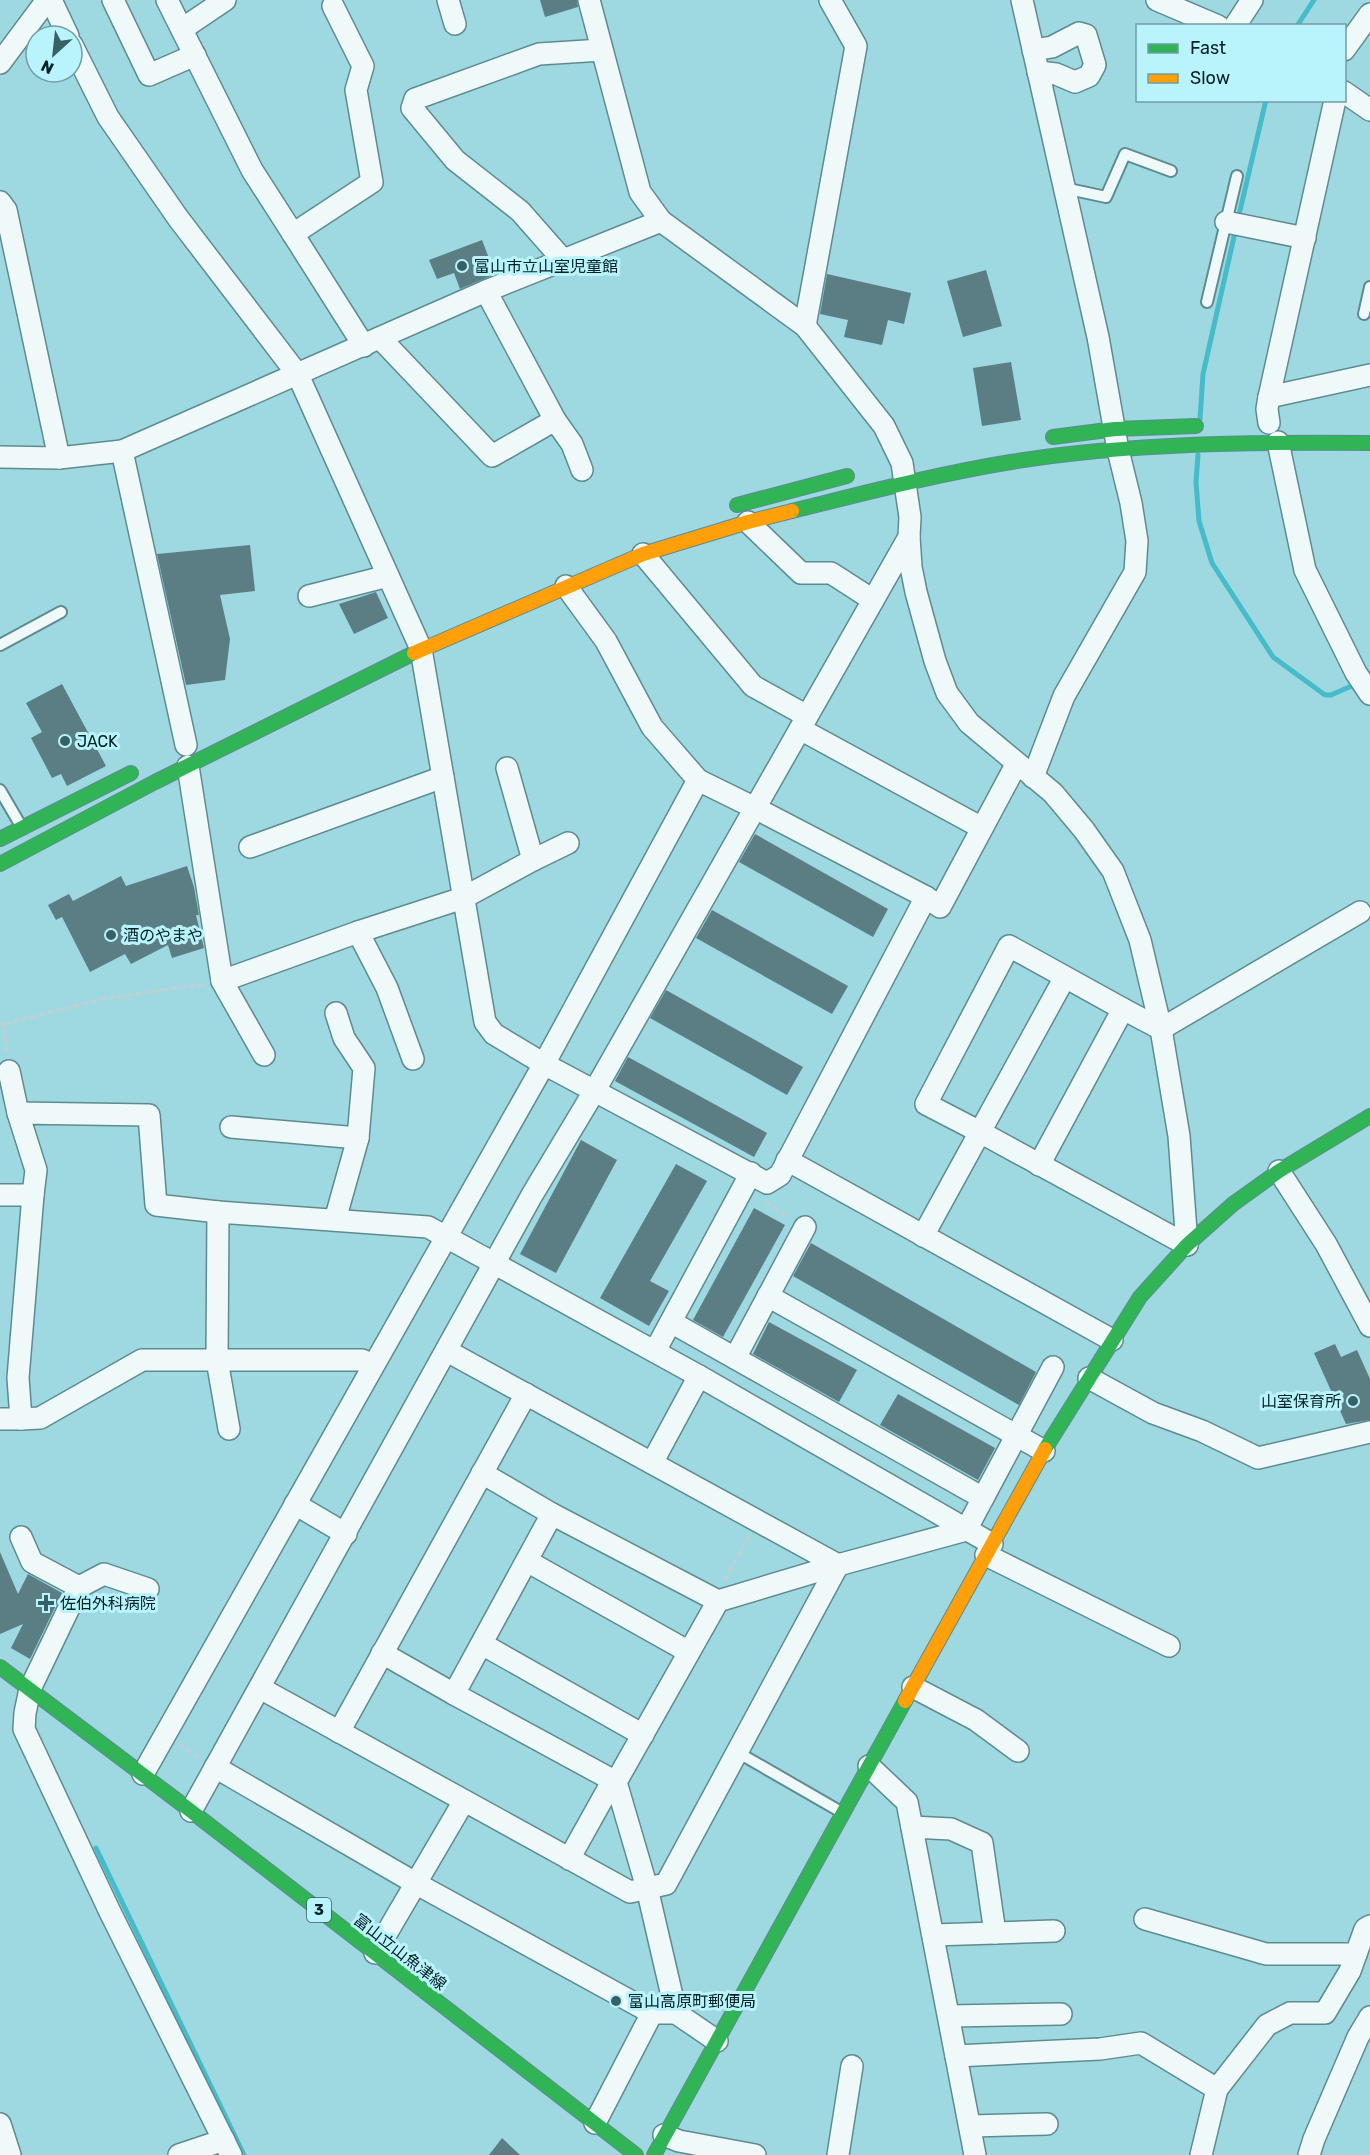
<svg xmlns="http://www.w3.org/2000/svg" width="1370" height="2155" font-family="Rubik,'Noto Sans JP',sans-serif">
<style>
.lines{fill:none;stroke-linecap:round;stroke-linejoin:round}
.stream{stroke:#46bbc9;stroke-width:5}
.building{fill:#5b7e85}
.lane-casing{stroke:#5e8b91;stroke-width:14}
.street-casing{stroke:#5e8b91;stroke-width:24}
.fast-casing{stroke:#5e8b91;stroke-width:16}
.slow-casing{stroke:#5e8b91;stroke-width:16}
.path{stroke:#bed0d3;stroke-width:3;stroke-dasharray:6 3;stroke-linecap:butt}
.lane{stroke:#f0f9fa;stroke-width:10}
.street{stroke:#f0f9fa;stroke-width:21}
.fast{stroke:#30b455;stroke-width:14}
.slow{stroke:#ff9f0a;stroke-width:14}
.poi-dot{fill:#376167;stroke:#b9f3fc;stroke-width:2}
.labels{text-anchor:middle;dominant-baseline:central;stroke-width:6;stroke-linejoin:round;paint-order:stroke}
.shield{fill:#b9f3fc;stroke:#386066;stroke-width:1.5}
.shield-label{font-size:15px;font-weight:bold;fill:#002126}
.poi-label{font-size:16px;fill:#002126;stroke:#b9f3fc;text-anchor:start}
.street-label{font-size:16px;fill:#002126;stroke:#b9f3fc}
</style>
<rect width="100%" height="100%" fill="#9ed8e1"/>
<g class="lines">
<g class="stream">
<path d="M1297,26L1314,0"/>
<path d="M1238,219L1266,100"/>
<path d="M1200,419L1203,374L1236,228"/>
<path d="M1198,455L1196,482L1199,521L1212,563L1273,657L1325,695H1331L1356,684"/>
<path d="M96,1848L244,2155"/>
</g>
</g>
<g class="building">
<path d="M540,0H577L578,7L545,17Z"/>
<path d="M482,240L495,274L460,289L454,273L437,279L429,260Z"/>
<path d="M986,270L1002,326L963,337L947,281Z"/>
<path d="M827,274L911,293L904,324L888,320L882,345L844,337L848,320L820,314Z"/>
<path d="M1011,362L1021,420L982,426L973,368Z"/>
<path d="M250,545L255,591L220,595L230,639L225,680L186,685L157,554Z"/>
<path d="M376,592L388,618L354,634L339,604Z"/>
<path d="M62,684L106,766L67,786L61,774L52,778L31,738L42,732L26,703Z"/>
<path d="M755,834L888,909L873,937L739,862Z"/>
<path d="M187,866L194,887L199,915H196L204,948L172,958L168,945L131,964L125,954L90,972L62,917L56,920L48,905L69,894L73,901L121,876L126,886Z"/>
<path d="M712,910L848,986L832,1014L696,938Z"/>
<path d="M666,990L803,1067L787,1095L650,1018Z"/>
<path d="M628,1057L767,1133L754,1157L615,1081Z"/>
<path d="M581,1140L617,1160L556,1273L520,1254Z"/>
<path d="M676,1164L707,1181L650,1281L669,1291L649,1326L600,1298Z"/>
<path d="M754,1208L785,1225L723,1337L693,1320Z"/>
<path d="M811,1243L1036,1372L1019,1405L793,1276Z"/>
<path d="M769,1322L857,1370L839,1402L753,1354Z"/>
<path d="M1335,1344L1341,1357L1357,1350L1370,1379V1420L1346,1424L1314,1353Z"/>
<path d="M898,1394L995,1448L978,1480L880,1425Z"/>
<path d="M0,1552L18,1594L28,1574L62,1593L30,1659L11,1648L23,1624L0,1634Z"/>
<path d="M502,2138L520,2155H489Z"/>
</g>
<g class="lines">
<defs>
<g id="lane">
<path d="M1064,188L1106,197L1125,154L1171,171"/>
<path d="M1207,302L1237,176"/>
<path d="M1364,314L1370,287"/>
<path d="M0,645L61,612"/>
<path d="M0,790L21,826"/>
<path d="M737,1752L843,1813"/>
</g>
<g id="street">
<path d="M51,0L68,36"/>
<path d="M113,0L149,75L195,55"/>
<path d="M167,0L252,170L293,234"/>
<path d="M448,0L455,24"/>
<path d="M589,0L640,192L661,221L805,326L884,426L902,463L910,517L909,537L911,567L916,592L935,661L947,693L969,723L1053,793L1084,830L1113,871L1140,940L1161,1029L1179,1136L1187,1245"/>
<path d="M1022,0L1098,337L1118,450L1131,503L1137,541L1135,572L1064,696L1033,777"/>
<path d="M1157,0L1218,26"/>
<path d="M333,6L363,66L356,90L372,182L293,234L364,346"/>
<path d="M1235,26L1252,0"/>
<path d="M182,29L225,0"/>
<path d="M72,45L108,117L178,218L298,375L421,649L485,1022L494,1034L544,1064L767,1183L780,1175L926,897L940,907L1017,763"/>
<path d="M1033,50L1052,47L1079,33L1086,35L1095,65L1089,76L1075,82L1056,74L1038,72"/>
<path d="M1344,50L1370,14"/>
<path d="M0,63L47,0"/>
<path d="M1344,92L1370,110"/>
<path d="M0,202L6,210L59,458"/>
<path d="M1226,222L1305,238"/>
<path d="M564,261L520,211L455,160L412,108L415,99L539,54L602,50"/>
<path d="M486,291L555,420"/>
<path d="M805,326L856,46L830,0"/>
<path d="M380,338L492,456L555,420L572,444L582,470"/>
<path d="M1269,397L1370,375"/>
<path d="M1269,423L1267,409L1269,397L1335,100"/>
<path d="M1278,442L1305,570L1356,673L1370,694"/>
<path d="M122,451L186,745"/>
<path d="M0,457L59,458L122,451L486,291L661,221"/>
<path d="M748,522L801,573H831L873,600"/>
<path d="M643,554L753,686L807,716"/>
<path d="M566,586L606,641L652,727L698,780"/>
<path d="M309,596L388,576"/>
<path d="M800,729L982,828"/>
<path d="M188,766L222,981L264,1055"/>
<path d="M507,768L533,860L568,843"/>
<path d="M250,847L443,777"/>
<path d="M1065,977L980,1132L926,1104L1009,946L1123,1009"/>
<path d="M222,981L358,932"/>
<path d="M336,1013L344,1038L364,1068L358,1138"/>
<path d="M413,1059L387,988L358,932L463,898L533,860"/>
<path d="M9,1071L18,1113"/>
<path d="M231,1127L358,1138L335,1220"/>
<path d="M787,1160L1112,1340"/>
<path d="M1039,1165L1123,1009L1161,1029L1360,912"/>
<path d="M1279,1171L1326,1244L1370,1326"/>
<path d="M0,1195H33L18,1378L21,1419L40,1418L142,1360H217L229,1429"/>
<path d="M33,1195L36,1170L18,1113L149,1115L156,1205L218,1212"/>
<path d="M923,1236L980,1132L1187,1245"/>
<path d="M768,1296L1044,1451"/>
<path d="M671,1322L983,1498"/>
<path d="M447,1351L838,1565"/>
<path d="M655,1351L751,1173"/>
<path d="M735,1358L805,1227"/>
<path d="M373,1365L362,1360H217L218,1212L428,1227L699,1376L992,1544"/>
<path d="M1089,1378L1153,1413L1202,1431L1258,1458L1370,1432"/>
<path d="M0,1419H21"/>
<path d="M652,1463L699,1376"/>
<path d="M482,1473L552,1514"/>
<path d="M295,1504L346,1534"/>
<path d="M21,1537L32,1562L79,1587"/>
<path d="M986,1555L1169,1646"/>
<path d="M527,1561L689,1652"/>
<path d="M148,1589L104,1574L79,1587L30,1689L25,1713L24,1729L110,1912L231,2155"/>
<path d="M718,1601L838,1565L966,1530L1053,1367"/>
<path d="M482,1644L643,1735"/>
<path d="M382,1653L454,1694"/>
<path d="M913,1687L976,1720L1018,1751"/>
<path d="M260,1688L630,1892L666,1884L838,1565"/>
<path d="M339,1732L526,1394"/>
<path d="M869,1766L907,1802L975,2155"/>
<path d="M215,1767L417,1884L652,2013H676"/>
<path d="M143,1774L544,1064L698,780L755,808L926,897"/>
<path d="M191,1811L532,1195L595,1090L909,537"/>
<path d="M912,1827L951,1829L982,1843L995,1933"/>
<path d="M569,1859L608,1789L616,1782L718,1601L552,1514L454,1694L616,1782L647,1888L676,2013L717,2041"/>
<path d="M1145,1919L1266,1954H1356"/>
<path d="M933,1935L1054,1931"/>
<path d="M375,1953L464,1801"/>
<path d="M949,2016L1061,2014"/>
<path d="M956,2056L1100,2049L1141,2043L1217,2089"/>
<path d="M595,2123L652,2013"/>
<path d="M0,2124L10,2155"/>
<path d="M970,2126L1047,2124"/>
<path d="M664,2135L679,2141L755,2155"/>
<path d="M179,2155L224,2140"/>
<path d="M838,2155L852,2066"/>
<path d="M1201,2155L1217,2089L1267,2025L1290,2013H1325L1350,1971L1365,1929L1370,1926"/>
<path d="M1309,2155L1314,2139L1358,2037L1370,2017"/>
</g>
<g id="fast">
<path d="M1053,437L1115,429L1196,426"/>
<path d="M737,505L847,476"/>
<path d="M792,511C865,493 937,474 1011,462C1127,443 1252,442 1370,443"/>
<path d="M0,839L131,773"/>
<path d="M0,864L155,782L414,653"/>
<path d="M1045,1449L1140,1297L1187,1245L1233,1204L1279,1171L1370,1116"/>
<path d="M0,1667L191,1811L636,2155"/>
<path d="M654,2155L905,1701"/>
</g>
<g id="slow">
<path d="M414,653L643,554L748,522L792,511"/>
<path d="M905,1701L1045,1449"/>
</g>
</defs>
<use href="#lane" class="lane-casing"/>
<use href="#street" class="street-casing"/>
<use href="#fast" class="fast-casing"/>
<use href="#slow" class="slow-casing"/>
<g class="path">
<path d="M4,1024L102,999L205,984"/>
<path d="M0,1025L4,1024L7,1052"/>
<path d="M766,1202L788,1217"/>
<path d="M725,1580L749,1536"/>
<path d="M179,1745L199,1757"/>
</g>
<use href="#lane" class="lane"/>
<use href="#street" class="street"/>
<use href="#fast" class="fast"/>
<use href="#slow" class="slow"/>
</g>
<g class="poi-dot">
<circle cx="462" cy="266" r="6"/>
<circle cx="65" cy="741" r="6"/>
<circle cx="111" cy="935" r="6"/>
<circle cx="1353" cy="1401" r="6"/>
<path d="M43 1594h6v6h6v6h-6v6h-6v-6h-6v-6h6z"/>
<circle cx="616" cy="2001" r="6"/>
</g>
<g class="labels">
<rect class="shield" x="307" y="1898" width="24" height="24" rx="4.5"/>
<g class="shield-label">
<text x="319" y="1910">3</text>
</g>
<g class="poi-label">
<text x="474" y="266">富山市立山室児童館</text>
<text x="77" y="741">JACK</text>
<text x="123" y="935">酒のやまや</text>
<text x="1341" y="1401" text-anchor="end">山室保育所</text>
<text x="60" y="1603">佐伯外科病院</text>
<text x="628" y="2001">富山高原町郵便局</text>
</g>
<g class="street-label">
<text transform="translate(400 1952) rotate(38)">富山立山魚津線</text>
</g>
</g>
<rect x="1136" y="24" width="210" height="78" fill="#b9f3fc" stroke="#6f9fa6" stroke-width="1.5"/>
<rect x="1148" y="44" width="30" height="9" fill="#30b455" stroke="#6f9fa6" stroke-width="1.5"/>
<text x="1190" y="54" font-size="18" fill="#002126">Fast</text>
<rect x="1148" y="74" width="30" height="9" fill="#ff9f0a" stroke="#6f9fa6" stroke-width="1.5"/>
<text x="1190" y="84" font-size="18" fill="#002126">Slow</text>
<g transform="translate(54 54) rotate(207)"><circle r="28" fill="#b9f3fc" stroke="#6f9fa6" stroke-width="1.5"/>
<path d="M0-4.5L10 22L0 15L-10 22Z" fill="#376167"/>
<text y="-9" font-size="16" font-weight="bold" text-anchor="middle" fill="#002126">N</text>
</g>
</svg>
